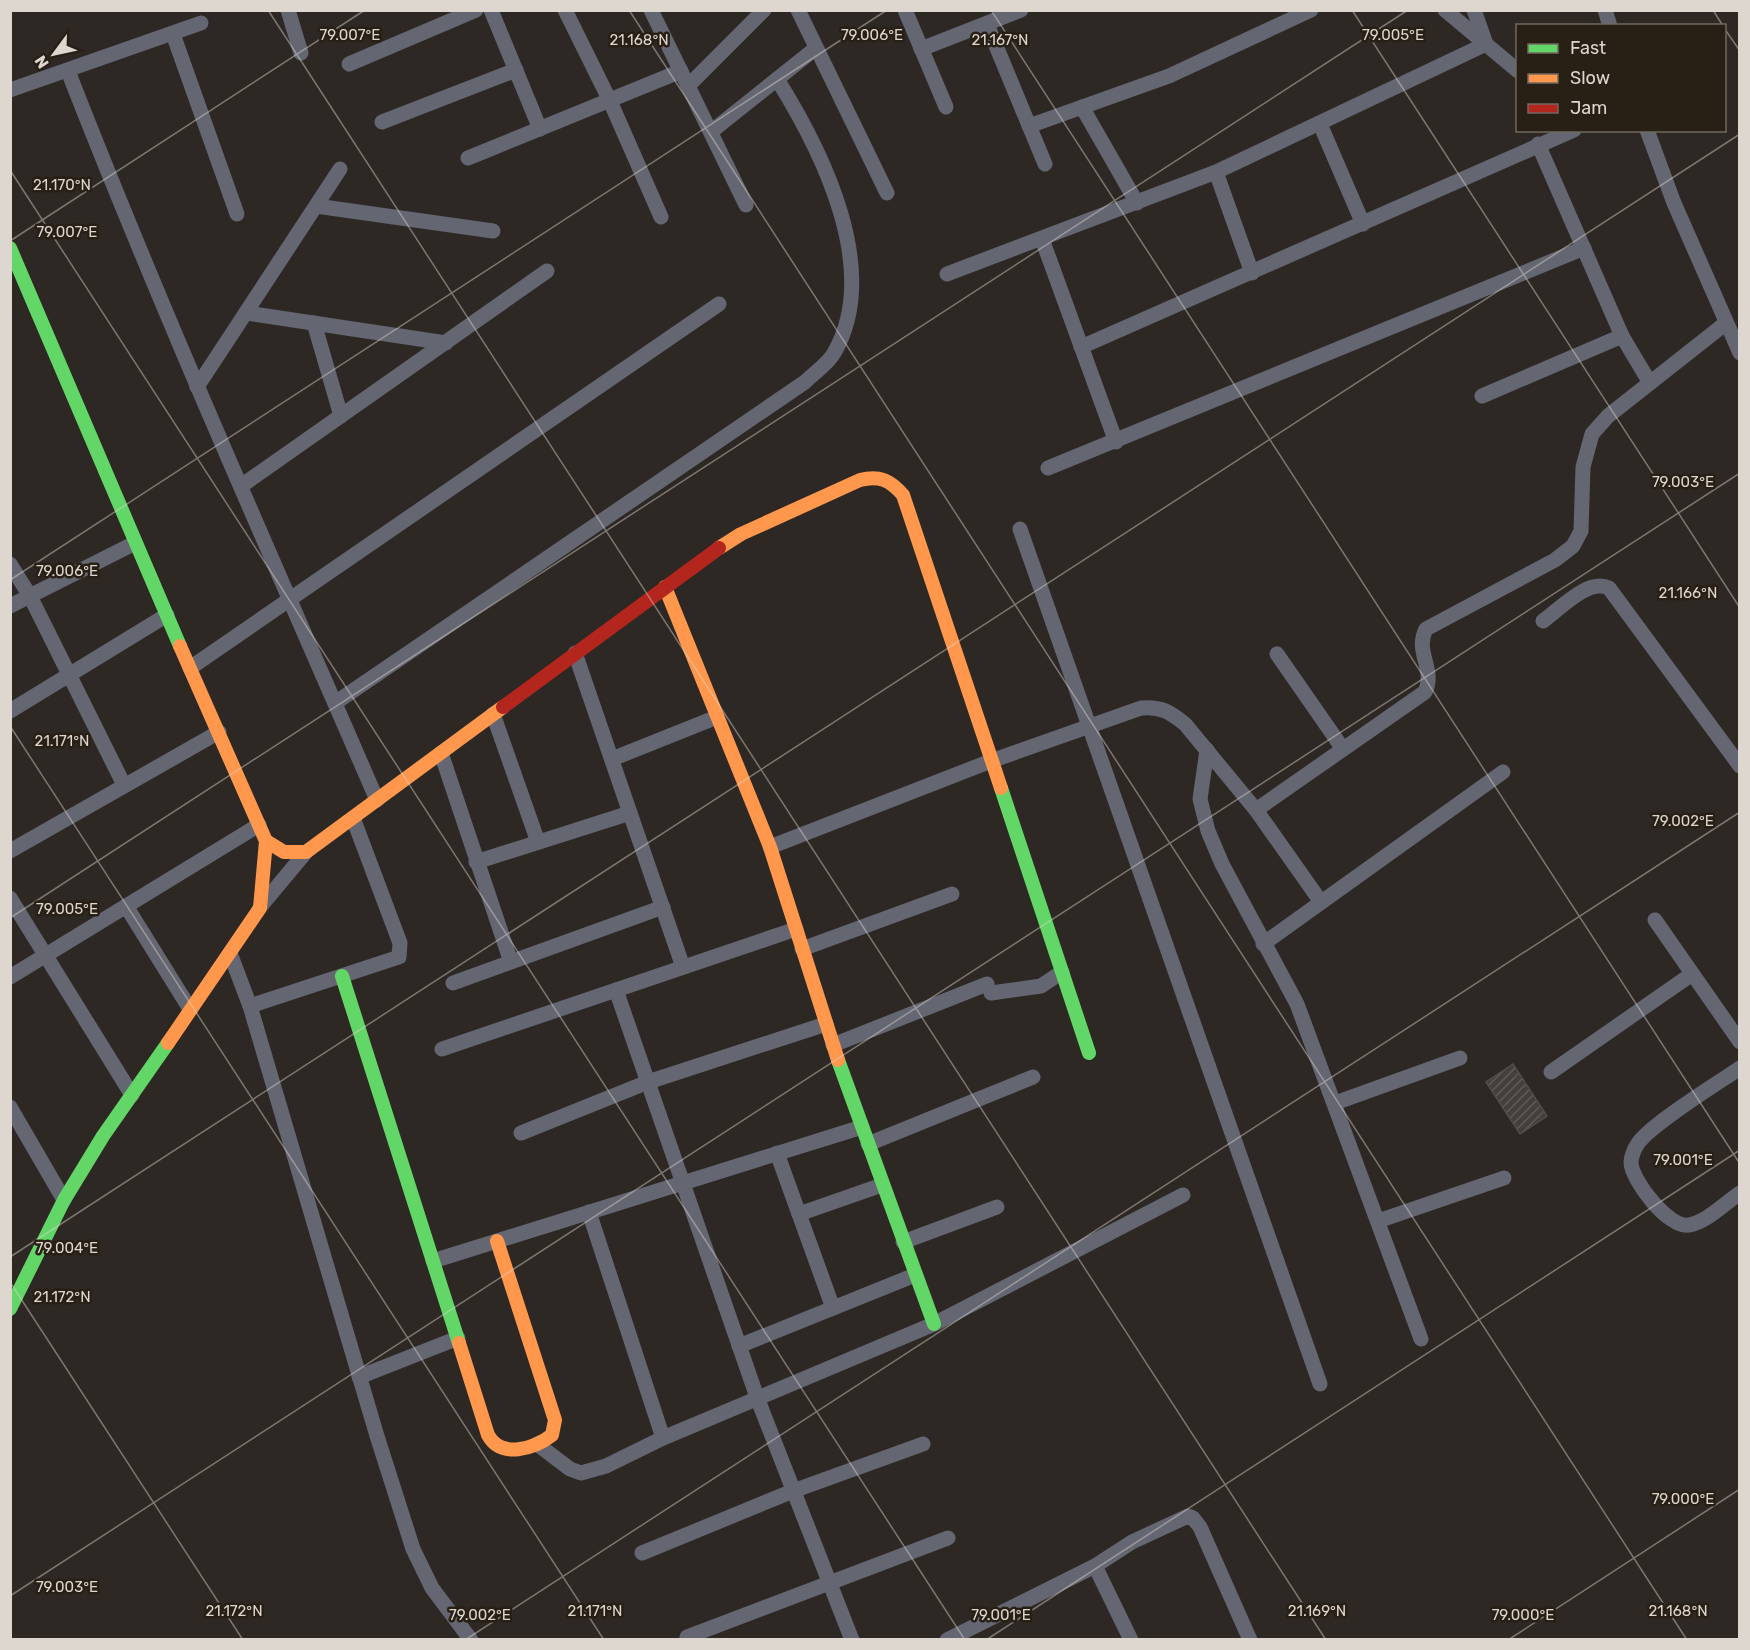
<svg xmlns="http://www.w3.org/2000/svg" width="1750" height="1650" font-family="Rubik,sans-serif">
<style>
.building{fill:url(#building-hatch);stroke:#514d48;stroke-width:1.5}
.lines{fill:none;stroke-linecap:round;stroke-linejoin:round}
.street{stroke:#646671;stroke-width:15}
.fast{stroke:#63d668;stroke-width:14}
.slow{stroke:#ff974d;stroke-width:14}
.jam{stroke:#b3261e;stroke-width:14}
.ticks{fill:none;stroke:#ddd7d0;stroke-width:1.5;stroke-opacity:0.45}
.ticks-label{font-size:15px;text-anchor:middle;fill:#ddd7d0;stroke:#281f15;stroke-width:5;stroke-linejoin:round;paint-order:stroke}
</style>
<defs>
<pattern id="building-hatch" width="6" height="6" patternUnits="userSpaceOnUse" patternTransform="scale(1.5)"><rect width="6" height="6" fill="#433f3b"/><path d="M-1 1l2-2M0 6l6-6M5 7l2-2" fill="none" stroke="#5e5a56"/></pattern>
</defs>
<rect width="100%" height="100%" fill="#2d2823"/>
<path class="building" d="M1513,1064L1547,1116L1520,1134L1486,1082Z"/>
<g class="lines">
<g class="street">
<path d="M288,10L301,53"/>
<path d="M491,10L540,129"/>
<path d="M565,10L610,101L661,217"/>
<path d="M651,10L746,205"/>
<path d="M798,10L887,193"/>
<path d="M905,10L946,107"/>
<path d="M1445,10L1518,71"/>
<path d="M1605,10L1610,26"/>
<path d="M987,24L1045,164"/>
<path d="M173,34L237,214"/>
<path d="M921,49L1021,10"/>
<path d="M349,64L476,10"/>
<path d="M68,71C164,317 272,558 377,800"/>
<path d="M688,86L764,10"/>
<path d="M10,90L201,23"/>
<path d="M1082,107L1137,203"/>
<path d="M382,122L516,70"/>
<path d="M1320,124L1363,224"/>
<path d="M1029,126L1169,76L1311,10"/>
<path d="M1647,130L1674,203L1740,353"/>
<path d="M712,131L816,48"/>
<path d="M468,158L681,71"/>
<path d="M1216,172L1252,273"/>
<path d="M316,206L493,231"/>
<path d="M1042,239L1116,442"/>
<path d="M947,274L1216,172L1486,44L1474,10"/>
<path d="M246,313L446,343"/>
<path d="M314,323L341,416"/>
<path d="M1622,336L1650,383"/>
<path d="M1081,347L1574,130"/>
<path d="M197,387L340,169"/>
<path d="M1482,396L1622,336L1538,144"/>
<path d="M1048,468L1584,248"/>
<path d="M241,486L547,271"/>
<path d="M1020,529L1320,1384"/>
<path d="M10,564L30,596L124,785"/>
<path d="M10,606L135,543"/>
<path d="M1543,621C1560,609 1588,578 1609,588L1740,766"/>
<path d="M575,653L683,967"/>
<path d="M1277,654L1343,749"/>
<path d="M190,668L719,304"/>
<path d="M335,703L805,382C814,373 828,364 834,353C882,270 822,151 777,79"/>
<path d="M10,711L167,615"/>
<path d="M493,714L538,842"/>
<path d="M1207,750L1200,799L1208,831L1222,864L1297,1004L1421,1339"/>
<path d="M441,753L511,962"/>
<path d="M612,759L717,717"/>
<path d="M1256,810L1425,692C1436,669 1414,652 1426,629L1555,560L1573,546L1581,531L1583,467L1592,434L1608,416L1726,323"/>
<path d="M770,847L991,761L1141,708C1161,706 1170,712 1185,724L1256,810L1321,902"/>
<path d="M10,851L219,732"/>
<path d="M476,862L630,813"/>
<path d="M10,898L132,1095"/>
<path d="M126,906L190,1009"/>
<path d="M260,907L306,852"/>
<path d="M1655,920L1740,1042"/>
<path d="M1263,944L1503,772"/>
<path d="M802,949L952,894"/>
<path d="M231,956L250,1006L377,1436L413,1549L432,1588L471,1640"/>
<path d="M10,977L259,825"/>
<path d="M453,983L663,907"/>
<path d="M616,990L758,1400L852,1640"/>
<path d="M991,993L1041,986L1062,972"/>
<path d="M250,1006L399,957L400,943L353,818"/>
<path d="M833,1045L987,984"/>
<path d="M442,1049L796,929"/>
<path d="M1740,1068C1718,1083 1648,1126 1637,1145C1634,1149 1631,1158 1631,1162C1631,1180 1669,1229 1689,1225C1707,1222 1725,1203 1740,1193"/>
<path d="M1551,1072L1692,974"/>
<path d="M1335,1103L1460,1058"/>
<path d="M10,1107L64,1200"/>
<path d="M521,1133L648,1082L826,1024"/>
<path d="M868,1144L1033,1077"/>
<path d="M777,1153L833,1308"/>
<path d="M589,1212L663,1438"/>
<path d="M799,1214L882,1185"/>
<path d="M1378,1221L1504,1178"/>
<path d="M903,1242L997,1207"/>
<path d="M433,1261L862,1127"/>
<path d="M739,1346L915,1275"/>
<path d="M359,1377L458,1338"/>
<path d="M537,1444L570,1469L581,1473L606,1466L663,1438L934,1324L1183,1195"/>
<path d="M642,1553L793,1491L923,1444"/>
<path d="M1095,1566L1131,1640"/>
<path d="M687,1637L948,1538"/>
<path d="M947,1640L1095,1566L1132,1542L1188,1516L1193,1518L1200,1527L1250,1640"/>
</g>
<g class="fast">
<path d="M10,248L180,646"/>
<path d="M1001,788L1089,1053"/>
<path d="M342,976L459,1343"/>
<path d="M838,1060L934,1324"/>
<path d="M10,1309L64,1200L103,1136L168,1043"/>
</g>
<g class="slow">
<path d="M719,548L741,534L860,480C879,475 890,480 903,495L1001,788"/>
<path d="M665,587L770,847L838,1060"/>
<path d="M266,841L284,852H306L503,707"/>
<path d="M168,1043L260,908L266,841L180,646"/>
<path d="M459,1343L488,1435C501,1459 534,1449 552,1435L555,1420L497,1241"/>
</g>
<path class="jam" d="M503,707L719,548"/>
</g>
<path class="ticks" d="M268,10L1326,1640M629,10L1687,1640M991,10L1740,1164M1352,10L1740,608M1713,10L1723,26M1724,28L1740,51M10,170L965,1640M10,241L365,10M10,580L887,10M10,726L604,1640M10,918L1408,10M10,1257L1740,134M10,1282L243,1640M10,1596L1740,473M465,1640L1740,812M986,1640L1740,1150M1508,1640L1740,1489"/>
<g class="ticks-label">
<text x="350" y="40">79.007°E</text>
<text x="872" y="40">79.006°E</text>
<text x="1393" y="40">79.005°E</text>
<text x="639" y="45">21.168°N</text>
<text x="1000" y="45">21.167°N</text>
<text x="62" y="190">21.170°N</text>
<text x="67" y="237">79.007°E</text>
<text x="1683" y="487">79.003°E</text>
<text x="67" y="576">79.006°E</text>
<text x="1688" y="598">21.166°N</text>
<text x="62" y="746">21.171°N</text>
<text x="1683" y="826">79.002°E</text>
<text x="67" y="914">79.005°E</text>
<text x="1683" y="1165">79.001°E</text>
<text x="67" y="1253">79.004°E</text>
<text x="62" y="1302">21.172°N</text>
<text x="1683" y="1504">79.000°E</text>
<text x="67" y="1592">79.003°E</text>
<text x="234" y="1616">21.172°N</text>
<text x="595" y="1616">21.171°N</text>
<text x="1317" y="1616">21.169°N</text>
<text x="1678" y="1616">21.168°N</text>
<text x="480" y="1620">79.002°E</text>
<text x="1001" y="1620">79.001°E</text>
<text x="1523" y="1620">79.000°E</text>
</g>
<rect width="1750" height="1650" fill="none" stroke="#ddd7d0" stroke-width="24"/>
<rect x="1516" y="24" width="210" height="108" fill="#281f15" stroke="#706960" stroke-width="1.5"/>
<rect x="1528" y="44" width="30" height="9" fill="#63d668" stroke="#706960" stroke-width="1.5"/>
<text x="1570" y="54" font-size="18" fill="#ddd7d0">Fast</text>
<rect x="1528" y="74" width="30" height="9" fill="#ff974d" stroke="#706960" stroke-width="1.5"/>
<text x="1570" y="84" font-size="18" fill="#ddd7d0">Slow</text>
<rect x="1528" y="104" width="30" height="9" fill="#b3261e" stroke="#706960" stroke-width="1.5"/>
<text x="1570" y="114" font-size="18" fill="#ddd7d0">Jam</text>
<g transform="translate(54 54) rotate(237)" stroke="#281f15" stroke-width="4.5" paint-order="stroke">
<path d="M0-4.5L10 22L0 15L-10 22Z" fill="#ddd7d0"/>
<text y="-9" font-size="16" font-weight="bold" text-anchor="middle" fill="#ddd7d0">N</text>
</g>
</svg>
